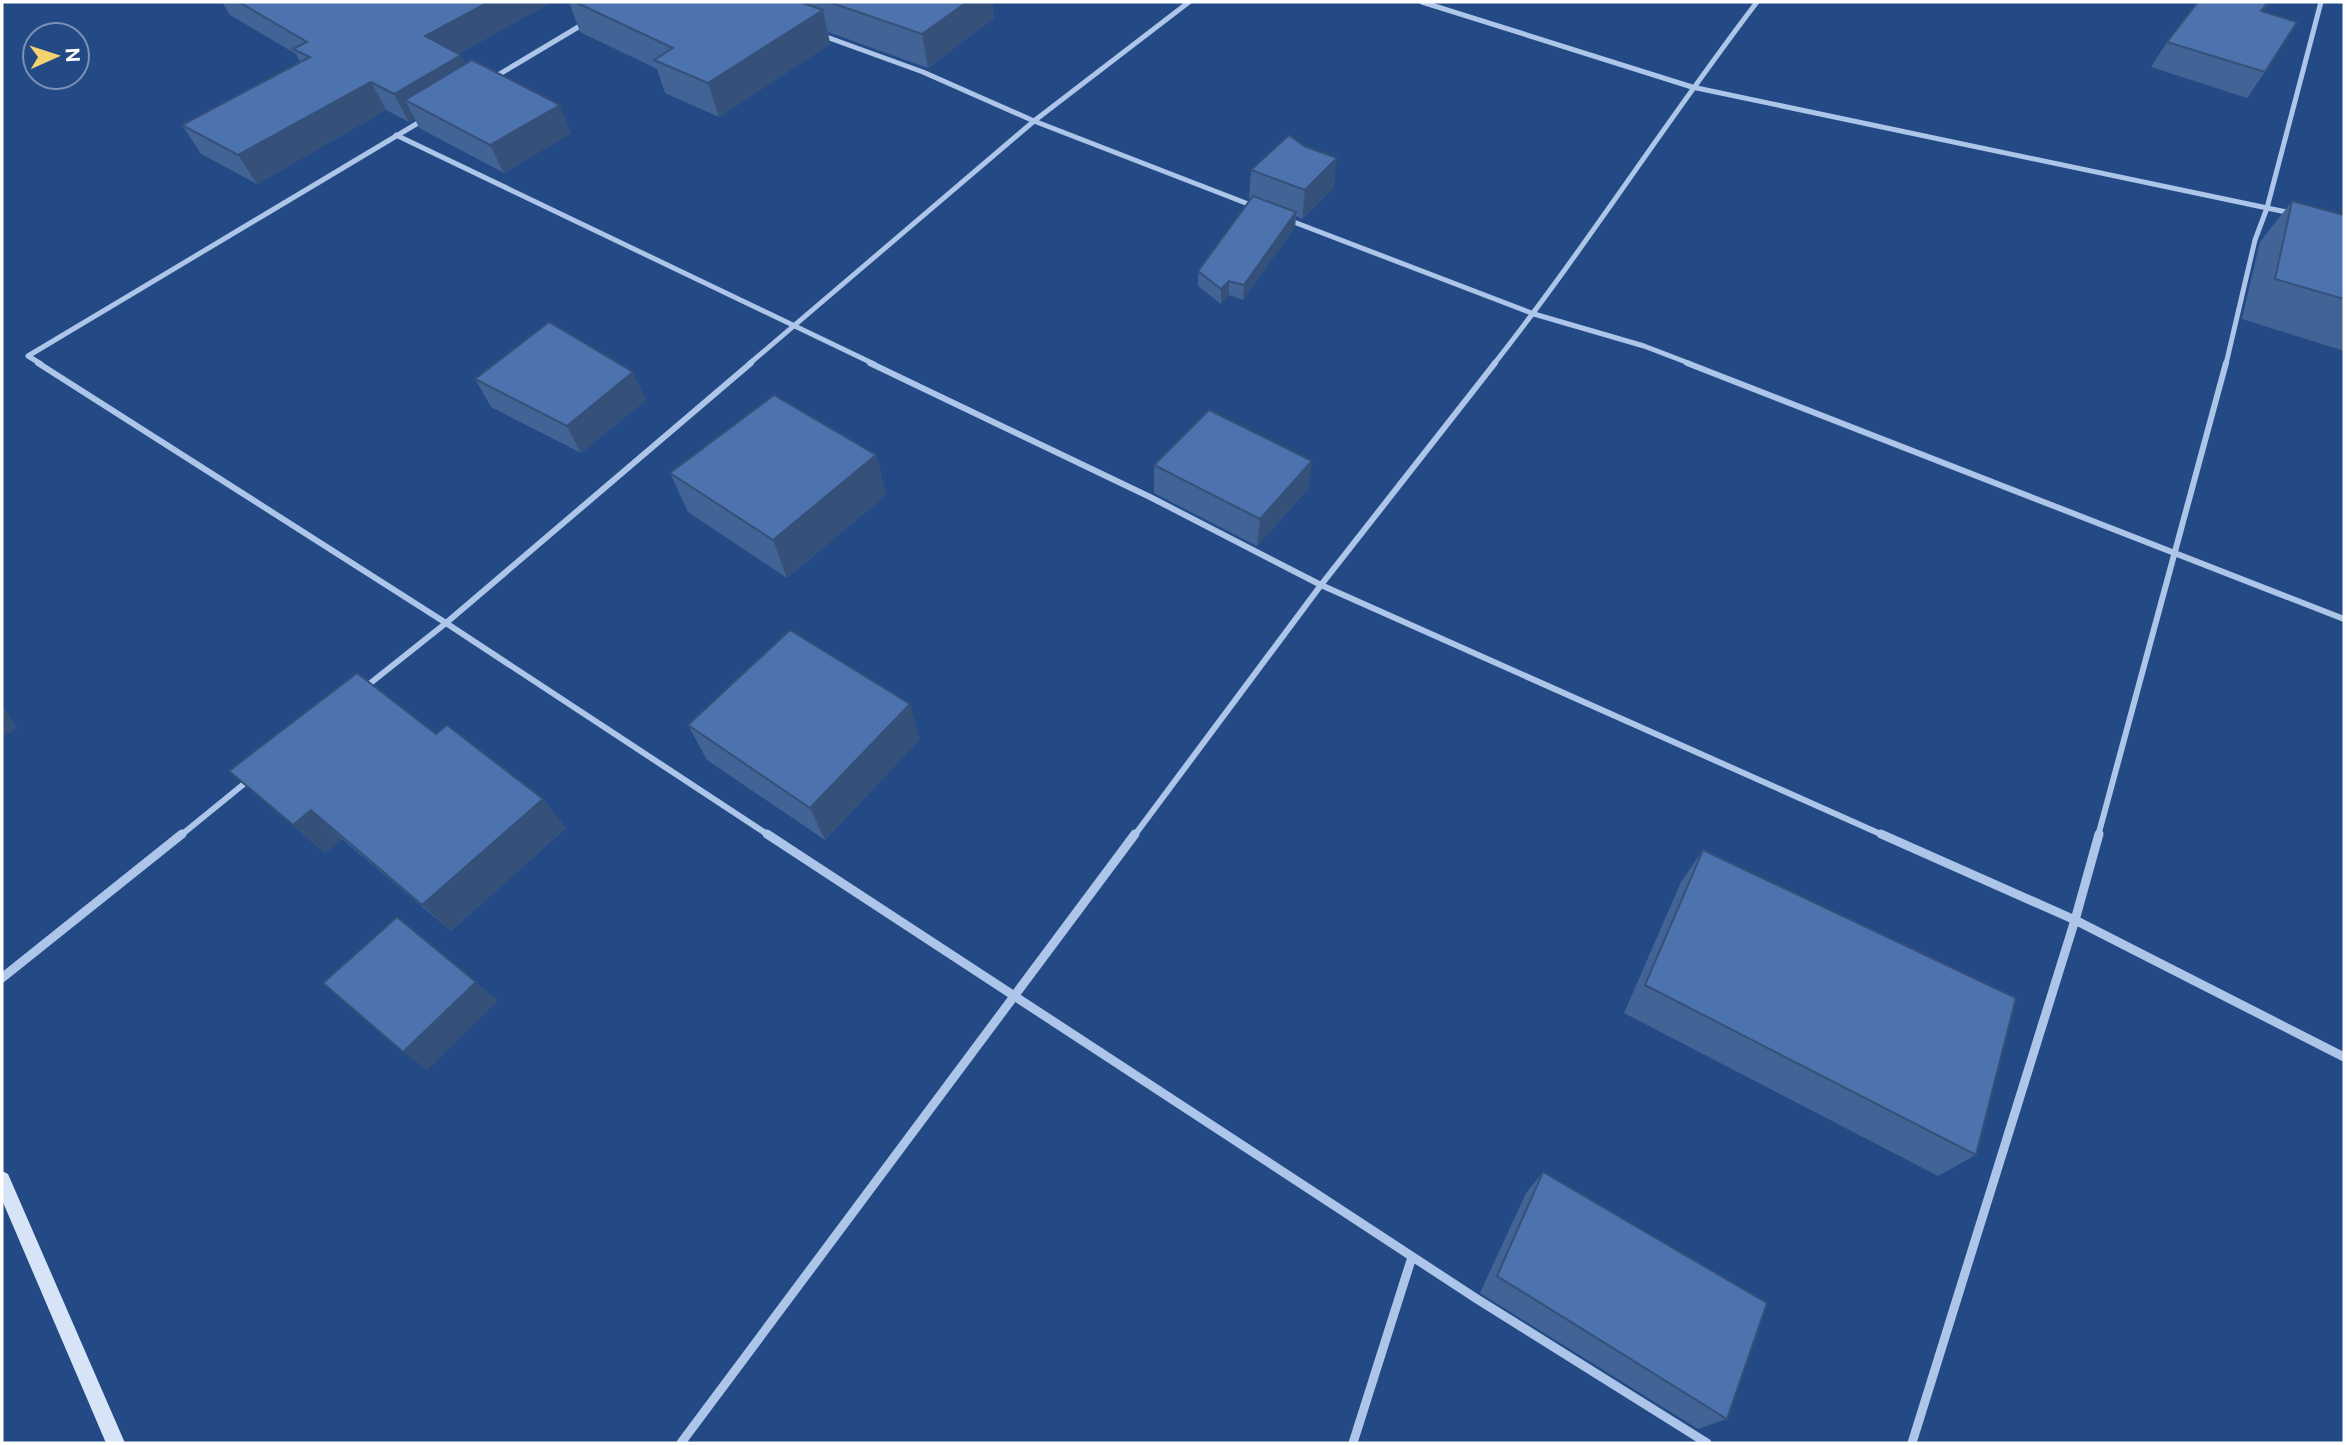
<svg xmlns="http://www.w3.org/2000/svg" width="2346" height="1445" font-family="'Public Sans',sans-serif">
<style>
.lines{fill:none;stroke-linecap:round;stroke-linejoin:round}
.street-far2{stroke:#adc5e8;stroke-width:5}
.street-far1{stroke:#adc5e8;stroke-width:6}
.street{stroke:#adc5e8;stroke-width:9}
.secondary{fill:#d7e4f7;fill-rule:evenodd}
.wall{fill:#416395}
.shaded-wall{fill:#355079}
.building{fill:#4c73ad;stroke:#355079;stroke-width:2}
</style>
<rect width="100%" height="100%" fill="#234a85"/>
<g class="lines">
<g class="street-far2">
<path d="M1422,2L1692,87L2291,213"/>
<path d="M821,35L923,72L1034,121L1256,207"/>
<path d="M493,78L585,23"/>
<path d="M396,135L874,364"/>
<path d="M1286,219L1534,314L1644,346L1691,364"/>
<path d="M41,364L28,356L423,120"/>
<path d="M749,364L1034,121L1189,2"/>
<path d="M1494,364C1586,247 1666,121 1757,2"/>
<path d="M2226,364L2255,240L2267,208L2321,2"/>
</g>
<g class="street-far1">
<path d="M38,363L446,623L770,836"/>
<path d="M870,363L1150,497L1321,585L1885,836"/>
<path d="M1687,363L2344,619"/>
<path d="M363,689L446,623L751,363"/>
<path d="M180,836L250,779"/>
<path d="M1134,836L1321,585L1495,363"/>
<path d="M2098,836L2226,363"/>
</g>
<g class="street">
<path d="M767,834L1477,1299L1707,1443"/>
<path d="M1881,834L2075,920L2344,1057"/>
<path d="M2,978L182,834"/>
<path d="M681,1443L1135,834"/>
<path d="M1353,1443L1412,1257"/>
<path d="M1912,1443L2075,920L2099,834"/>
</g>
<path class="secondary" d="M2,1171L8,1174L125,1443H106L2,1200Z"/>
</g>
<g class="wall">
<path d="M222,2H552L458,54L461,55L465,64L571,133L504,173L419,128L415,119L409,122L386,110L257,184L201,154L182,125L300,62L296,54L230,15Z"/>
<path d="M569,2H992L994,18L928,68L828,32L830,44L719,117L665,93L657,69L580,32Z"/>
<path d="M2198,2H2271L2263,12L2265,72L2247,98L2151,67L2167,42Z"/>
<path d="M1251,170L1334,187L1302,219L1296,216L1295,227L1243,300L1229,295L1221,304L1198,286V271L1251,199H1249Z"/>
<path d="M2292,201L2344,215V351L2242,319L2260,242Z"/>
<path d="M475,379L646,400L581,453L491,407Z"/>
<path d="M876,455L886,495L787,578L688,512L670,473Z"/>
<path d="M1154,465L1309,488L1257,546L1154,493Z"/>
<path d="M688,725L920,739L825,840L707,760Z"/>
<path d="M436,734L543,799L566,828L451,931L342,839L325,853L229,771Z"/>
<path d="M1703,850L1976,1155L1938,1176L1624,1013L1681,882Z"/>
<path d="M1543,1172L1727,1419L1698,1429L1480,1293L1526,1193Z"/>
</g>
<g class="shaded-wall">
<path d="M489,2H552L438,65L425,36Z"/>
<path d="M967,2H992L994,18L928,68L922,34Z"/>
<path d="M2268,2H2271L2244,36L2261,11Z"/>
<path d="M823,10L830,44L719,117L708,83Z"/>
<path d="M461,55L474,83L405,100L415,119L409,122L394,94Z"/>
<path d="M371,82L386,110L257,184L238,155Z"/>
<path d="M560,105L571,133L504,173L490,145Z"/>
<path d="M1337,158L1334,187L1302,219L1305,190Z"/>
<path d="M1296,212L1295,227L1243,300L1244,285Z"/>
<path d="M1229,281V295L1221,304V289Z"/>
<path d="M633,372L646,400L581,453L567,426Z"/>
<path d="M876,455L886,495L787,578L773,540Z"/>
<path d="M1312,461L1309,488L1257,546L1260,519Z"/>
<path d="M910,704L920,739L825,840L810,808Z"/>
<path d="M2,705L17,728L2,737Z"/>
<path d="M543,799L566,828L451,931L422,905Z"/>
<path d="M311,810L342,839L325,853L293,825Z"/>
<path d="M476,982L498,1001L427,1070L403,1052Z"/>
</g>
<g class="building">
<path d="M239,2H489L425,36L461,55L394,94L371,82L238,155L182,125L310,57L293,49L307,42Z"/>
<path d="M575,2H800L823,10L708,83L654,60L673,48Z"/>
<path d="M829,2H967L922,34Z"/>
<path d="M2198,2H2268L2261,11L2297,22L2265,72L2167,42Z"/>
<path d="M472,60L560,105L490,145L405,100Z"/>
<path d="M1289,135L1304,146L1337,158L1305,190L1251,170Z"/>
<path d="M1253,196L1296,212L1244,285L1229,281L1221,289L1198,271Z"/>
<path d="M2292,201L2344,215V299L2275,279Z"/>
<path d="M549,322L633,372L567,426L475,379Z"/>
<path d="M774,395L876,455L773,540L670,473Z"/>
<path d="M1209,410L1312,461L1260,519L1154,465Z"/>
<path d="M790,630L910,704L810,808L688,725Z"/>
<path d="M357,673L436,734L447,725L543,799L422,905L311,810L293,825L229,771Z"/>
<path d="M1703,850L2016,998L1976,1155L1645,985Z"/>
<path d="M397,917L476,982L403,1052L323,983Z"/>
<path d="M1543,1172L1767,1303L1727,1419L1497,1276Z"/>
</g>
<rect width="2346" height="1445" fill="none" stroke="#ffffff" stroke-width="7"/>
<g transform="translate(56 56) rotate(87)"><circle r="33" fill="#234a85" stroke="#7b92b6" stroke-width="2"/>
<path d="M0-5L12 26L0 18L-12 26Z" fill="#f3d370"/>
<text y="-10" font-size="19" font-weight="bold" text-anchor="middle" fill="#ffffff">N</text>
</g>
</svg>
